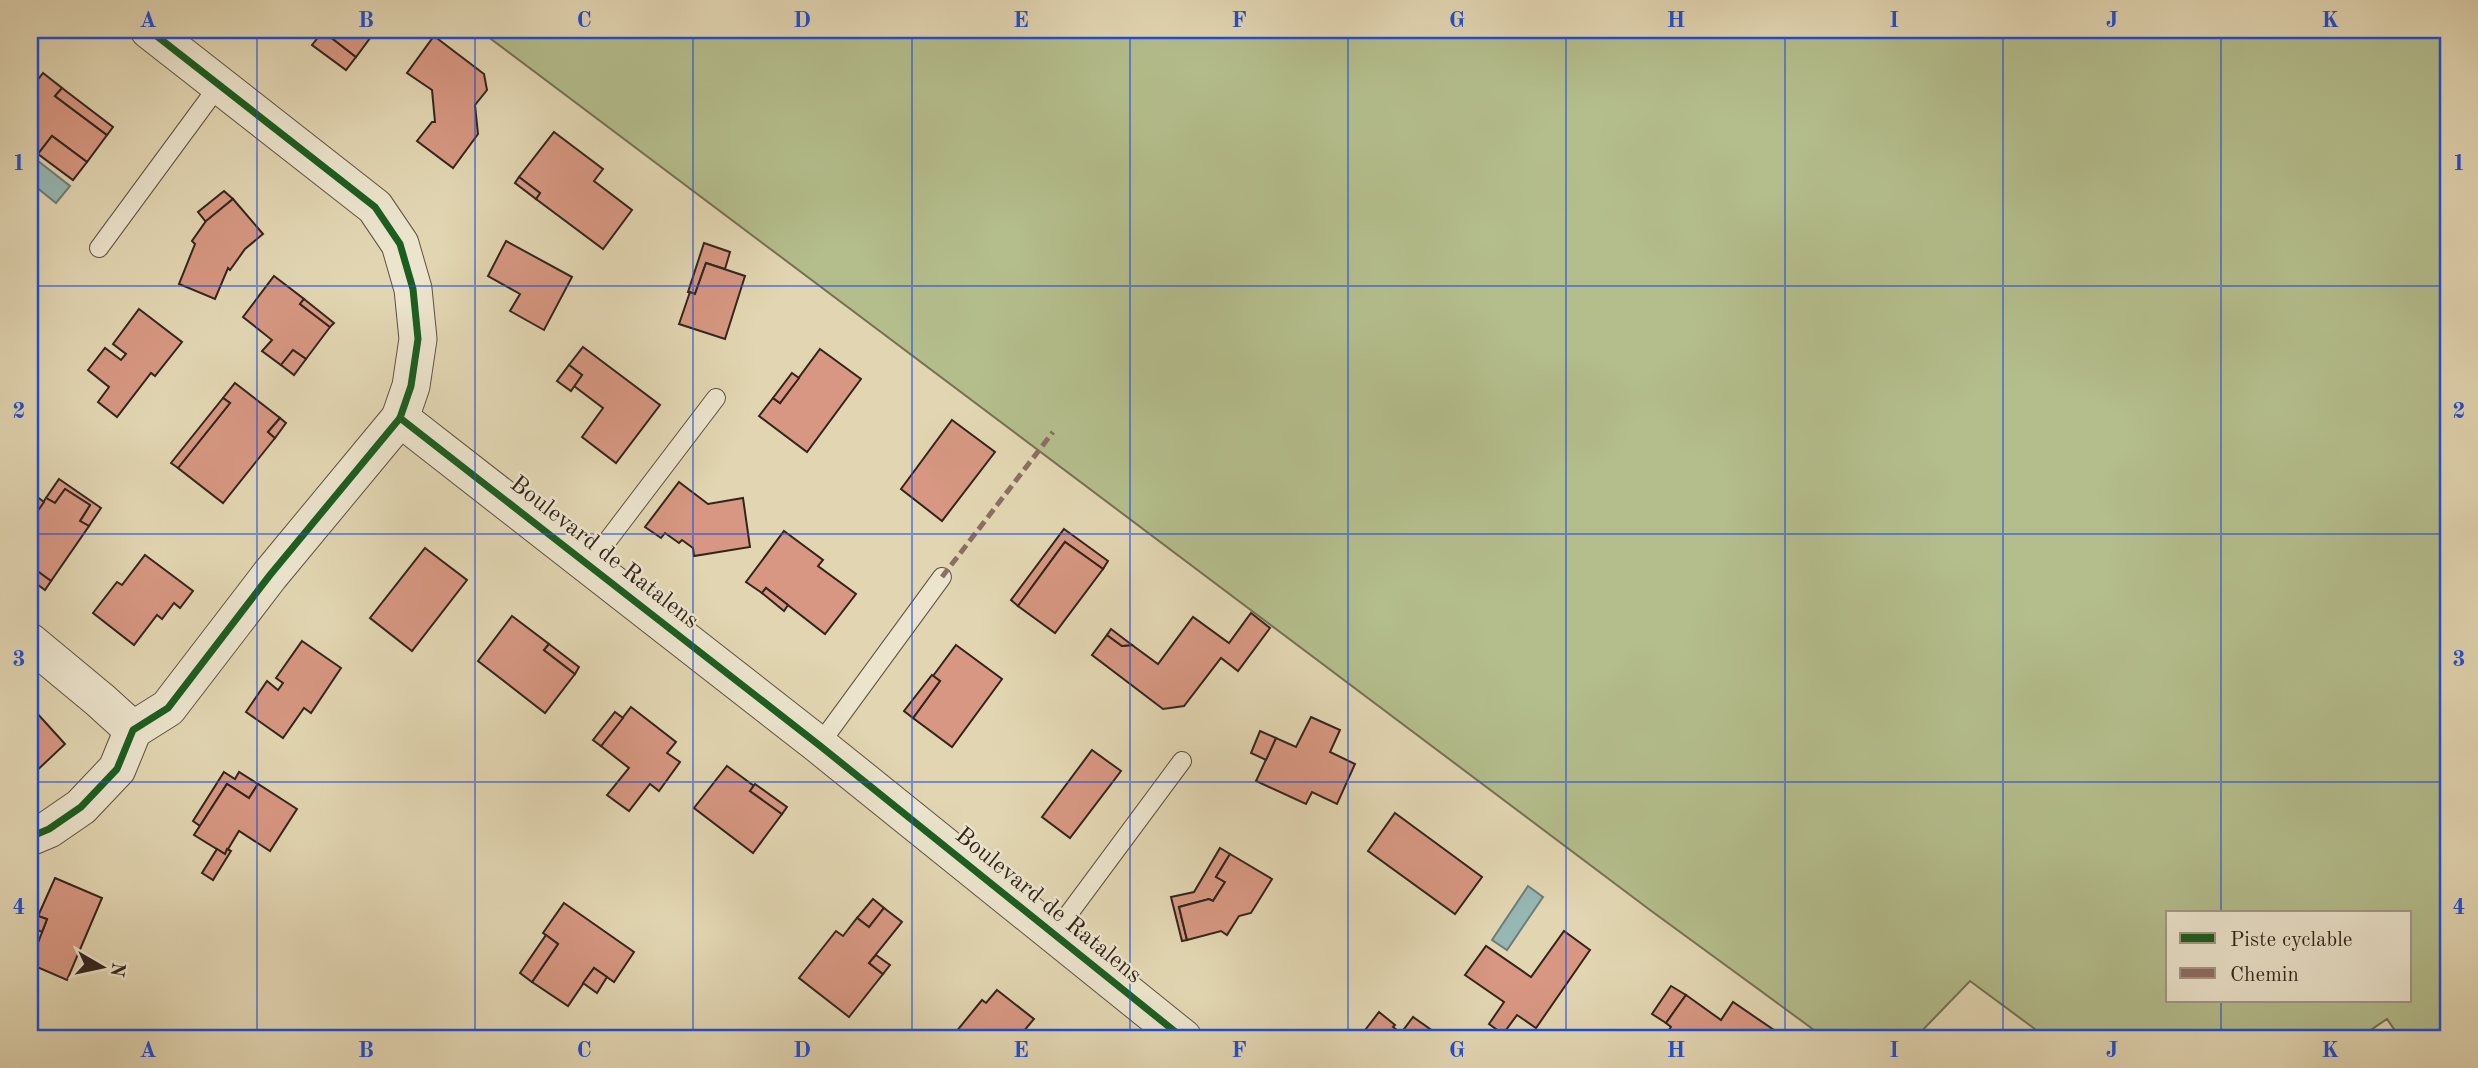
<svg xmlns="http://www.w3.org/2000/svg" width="2478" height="1068" font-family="'Old Standard TT',serif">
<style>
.green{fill:#b4bd8c;stroke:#747154;stroke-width:2;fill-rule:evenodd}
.water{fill:#96b7b4;stroke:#6e7d78;stroke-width:2}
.building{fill:#d79782;stroke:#33251d;stroke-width:2}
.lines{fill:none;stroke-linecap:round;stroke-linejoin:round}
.lane-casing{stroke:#5f5142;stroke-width:20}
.street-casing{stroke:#5f5142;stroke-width:39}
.lane{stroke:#ece4cd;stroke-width:18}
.street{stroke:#ece4cd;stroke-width:37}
.quiet{stroke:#8d6e63;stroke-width:5;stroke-dasharray:10 5;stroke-linecap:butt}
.cycleway-casing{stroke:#ece4cd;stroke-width:11}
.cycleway{stroke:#1b5e20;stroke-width:7}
.grid{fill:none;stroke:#1d4ed8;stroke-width:2;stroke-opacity:0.55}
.labels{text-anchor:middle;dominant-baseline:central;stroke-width:5;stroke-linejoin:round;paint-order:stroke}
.street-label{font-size:24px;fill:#33251d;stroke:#ece4cd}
.neatline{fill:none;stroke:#1d4ed8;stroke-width:2.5}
.grid-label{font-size:23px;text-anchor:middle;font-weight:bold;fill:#1d4ed8}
</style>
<rect width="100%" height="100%" fill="#e2d6b2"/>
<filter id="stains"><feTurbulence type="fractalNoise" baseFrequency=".00286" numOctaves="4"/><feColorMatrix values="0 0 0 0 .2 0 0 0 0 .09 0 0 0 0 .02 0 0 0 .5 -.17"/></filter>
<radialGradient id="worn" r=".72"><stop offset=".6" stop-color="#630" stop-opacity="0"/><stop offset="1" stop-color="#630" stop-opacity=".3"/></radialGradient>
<path class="green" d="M479,30H2316L2332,38L2340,30H2448V1038H2400L2387,1019L2359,1038H2047L1970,981L1915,1038H1825L1650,910ZM2168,912H2410V1000H2168Z"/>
<g class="water">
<path d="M33,157L70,186L56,203L30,182V160Z"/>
<path d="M1528,886L1543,897L1507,950L1492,940Z"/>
</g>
<g class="building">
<path d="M324,30H340L333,39L356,57L346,70L312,45Z"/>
<path d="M340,30H376L356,57L333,39Z"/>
<path d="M434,36L484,74L487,90L475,105L478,134L453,168L417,141L432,122H435L432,90L407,73Z"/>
<path d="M43,73L62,88L55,96L107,135L87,162L52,136L38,154L30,148V90Z"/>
<path d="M62,88L113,127L107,135L55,96Z"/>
<path d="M554,132L603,169L594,181L632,210L603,249L536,199L540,193L519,177Z"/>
<path d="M52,136L87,162L73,180L38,154Z"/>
<path d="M519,177L540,193L536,199L515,183Z"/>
<path d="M224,191L233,199L206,222L198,212Z"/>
<path d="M233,199L263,234L245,249L230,270L228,268L215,299L179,284L195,244L192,241L206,221Z"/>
<path d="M506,241L572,277L544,330L510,311L520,294L488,276Z"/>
<path d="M704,243L730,252L725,269L706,263L695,294L688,292Z"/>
<path d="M706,263L745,276L725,339L679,324L690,292L695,294Z"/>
<path d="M274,276L304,299L300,304L330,327L306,359L293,350L281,365L262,351L272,340L243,317Z"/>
<path d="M304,299L334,323L330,327L300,304Z"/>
<path d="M139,309L182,342L155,376L151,373L117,417L98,402L109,387L88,370L105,348L121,360L126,354L113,344Z"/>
<path d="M583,347L660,405L616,463L582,437L603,408L574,386L582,375L569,365Z"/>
<path d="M820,349L861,379L807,452L759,416L773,398L780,403Z"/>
<path d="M293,350L306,359L294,375L281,365Z"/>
<path d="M569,365L582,375L571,391L557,381Z"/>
<path d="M792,373L799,378L780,403L773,398Z"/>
<path d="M235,383L280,418L268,432L275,438L223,503L178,468L230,403L223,398Z"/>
<path d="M223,398L230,403L178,468L171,463Z"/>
<path d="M280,418L286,423L275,438L268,432Z"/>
<path d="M952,420L995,452L942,521L901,489Z"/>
<path d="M59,479L101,508L89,526L80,521L90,505L65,489L55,503L46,498Z"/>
<path d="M679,482L708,504L743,498L750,547L694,556L693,548L682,540L679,543L665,533L661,538L645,527Z"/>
<path d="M65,489L90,505L80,521L89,526L51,581L33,568L30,573V522L46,498L55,503Z"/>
<path d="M36,496L44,502L30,522V506Z"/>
<path d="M1064,529L1108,561L1103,569L1065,542L1018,606L1011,600Z"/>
<path d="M784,531L823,560L818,566L856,594L825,634L766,588L762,593L746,582Z"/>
<path d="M1065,542L1103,569L1055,633L1018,606Z"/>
<path d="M425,548L467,580L412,651L370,618Z"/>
<path d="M145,555L193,591L180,608L174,603L162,619L157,615L134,645L93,613L117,582L122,585Z"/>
<path d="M33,568L51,581L45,590L30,579V573Z"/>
<path d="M766,588L788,605L784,611L762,593Z"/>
<path d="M1251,613L1270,628L1238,671L1221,658L1184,706L1163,709L1092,655L1107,635L1122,646L1132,645L1158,664L1193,617L1229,643Z"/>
<path d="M512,616L549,644L544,650L575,674L545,713L478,661Z"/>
<path d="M1111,629L1132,645L1122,646L1107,635Z"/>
<path d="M302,641L341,668L311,713L304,708L283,738L246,712L267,681L278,690L283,683L276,678Z"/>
<path d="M549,644L579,667L575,674L544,650Z"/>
<path d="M956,645L1002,679L952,747L913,718L940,681L933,676Z"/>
<path d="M932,675L940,681L913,718L904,711Z"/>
<path d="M631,707L676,742L667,753L680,762L659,791L650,784L629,811L607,795L629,768L601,746Z"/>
<path d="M35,711L65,744L30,777V715Z"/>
<path d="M615,712L623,718L601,746L593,740Z"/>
<path d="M1311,717L1340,730L1330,752L1355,764L1337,804L1312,792L1306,804L1256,781L1276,738L1296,747Z"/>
<path d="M1260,731L1276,738L1266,760L1251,753Z"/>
<path d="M1092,750L1121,771L1070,838L1042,817Z"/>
<path d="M727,766L754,786L750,791L782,814L753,853L694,808Z"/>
<path d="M224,772L235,779L239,772L258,784L249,798L227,784L200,826L193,821Z"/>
<path d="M227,784L249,798L258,784L297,809L270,851L239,831L225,854L194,835Z"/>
<path d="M755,784L787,807L782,814L750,791Z"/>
<path d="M1395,813L1482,877L1455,914L1368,851Z"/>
<path d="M1220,848L1230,854L1216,877L1225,882L1213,901L1209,899L1179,907L1187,940L1182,941L1171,897L1194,892Z"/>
<path d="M217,849L225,854L227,849L231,851L213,880L202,873Z"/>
<path d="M1230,854L1272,879L1251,913L1239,916L1227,935L1221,931L1187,940L1179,907L1209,899L1213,901L1225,882L1216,877Z"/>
<path d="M55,878L102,898L67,980L30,964L47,919L38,916Z"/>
<path d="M873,899L884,908L869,927L857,918Z"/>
<path d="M564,903L634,952L614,982L594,968L568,1006L532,982L558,944L543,933Z"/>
<path d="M884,908L902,922L869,963L883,974L849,1017L799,978L836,931L843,936L857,918L869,927Z"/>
<path d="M38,916L47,919L42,932L33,928Z"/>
<path d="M1564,931L1590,950L1536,1028L1517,1015L1503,1034L1489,1024L1504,1002L1465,975L1486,946L1531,977Z"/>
<path d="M546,935L558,944L532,982L520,973Z"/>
<path d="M876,955L890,965L883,974L869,963Z"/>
<path d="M594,968L607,977L597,993L583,983Z"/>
<path d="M1671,986L1686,995L1666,1023L1652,1014Z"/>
<path d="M997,990L1034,1019L1018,1038H951L982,1000L986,1003Z"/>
<path d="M1686,995L1721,1020L1733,1002L1774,1030L1768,1038H1663L1671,1027L1666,1023Z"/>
<path d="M1379,1012L1395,1025L1393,1027L1401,1033L1413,1017L1430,1029L1423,1038H1359Z"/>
</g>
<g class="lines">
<defs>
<g id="lane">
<path d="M99,248L219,85"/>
<path d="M589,565L716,398"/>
<path d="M819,745L942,577"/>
<path d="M1053,935L1182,761"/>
</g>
<g id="street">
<path d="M149,30L375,207L400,244L413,289L418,339L411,386L400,418L819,745L1183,1038"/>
<path d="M30,642L100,700L133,730"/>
<path d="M30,837L49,829L81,807L117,769L133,730L168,708L270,575L400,418"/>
</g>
</defs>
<use href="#lane" class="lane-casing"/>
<use href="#street" class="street-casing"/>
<use href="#lane" class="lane"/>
<use href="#street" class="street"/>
<path class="quiet" d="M942,577L1053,432"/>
<defs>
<g id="cycleway">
<path d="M149,30L375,207L400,244L413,289L418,339L411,386L400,418L819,745L1183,1038"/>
<path d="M30,837L49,829L81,807L117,769L133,730L168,708L270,575L400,418"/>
</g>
</defs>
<use href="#cycleway" class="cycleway-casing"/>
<use href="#cycleway" class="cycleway"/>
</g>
<path class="grid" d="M257,30V1038M475,30V1038M693,30V1038M912,30V1038M1130,30V1038M1348,30V1038M1566,30V1038M1785,30V1038M2003,30V1038M2221,30V912M30,286H2448M30,534H2448M30,782H2448M2221,1000V1038"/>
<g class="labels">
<g class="street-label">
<text transform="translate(604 553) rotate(38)">Boulevard de Ratalens</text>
<text transform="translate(1048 906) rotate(39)">Boulevard de Ratalens</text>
</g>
</g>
<rect width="2478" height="1068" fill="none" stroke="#e2d6b2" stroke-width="77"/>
<rect x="2166" y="911" width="245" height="91" fill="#ece4cd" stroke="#a29887" stroke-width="2"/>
<rect x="2180" y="933" width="35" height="10" fill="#1b5e20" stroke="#a29887" stroke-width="2"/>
<text x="2230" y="946" font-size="21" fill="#33251d">Piste cyclable</text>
<rect x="2180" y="968" width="35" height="10" fill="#8d6e63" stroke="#a29887" stroke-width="2"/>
<text x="2230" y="981" font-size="21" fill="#33251d">Chemin</text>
<g transform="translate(102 967) rotate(99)" stroke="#ece4cd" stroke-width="5" paint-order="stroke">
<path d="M0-5L12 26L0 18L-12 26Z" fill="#33251d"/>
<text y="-10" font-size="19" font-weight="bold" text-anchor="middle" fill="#33251d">N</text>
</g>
<rect x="38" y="38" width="2402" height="992" class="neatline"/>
<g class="grid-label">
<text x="148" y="27">A</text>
<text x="366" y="27">B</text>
<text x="584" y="27">C</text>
<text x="802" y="27">D</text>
<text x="1021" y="27">E</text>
<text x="1239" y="27">F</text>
<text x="1457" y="27">G</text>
<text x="1676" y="27">H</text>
<text x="1894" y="27">I</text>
<text x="2112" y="27">J</text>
<text x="2330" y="27">K</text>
<text x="19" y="170">1</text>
<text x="2459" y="170">1</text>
<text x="19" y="418">2</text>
<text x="2459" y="418">2</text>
<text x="19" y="666">3</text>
<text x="2459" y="666">3</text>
<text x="19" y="914">4</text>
<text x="2459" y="914">4</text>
<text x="148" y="1057">A</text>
<text x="366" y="1057">B</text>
<text x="584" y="1057">C</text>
<text x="802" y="1057">D</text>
<text x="1021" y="1057">E</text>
<text x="1239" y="1057">F</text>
<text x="1457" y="1057">G</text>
<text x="1676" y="1057">H</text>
<text x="1894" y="1057">I</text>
<text x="2112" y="1057">J</text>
<text x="2330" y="1057">K</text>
</g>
<rect width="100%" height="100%" filter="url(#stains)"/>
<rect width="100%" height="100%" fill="url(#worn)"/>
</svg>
